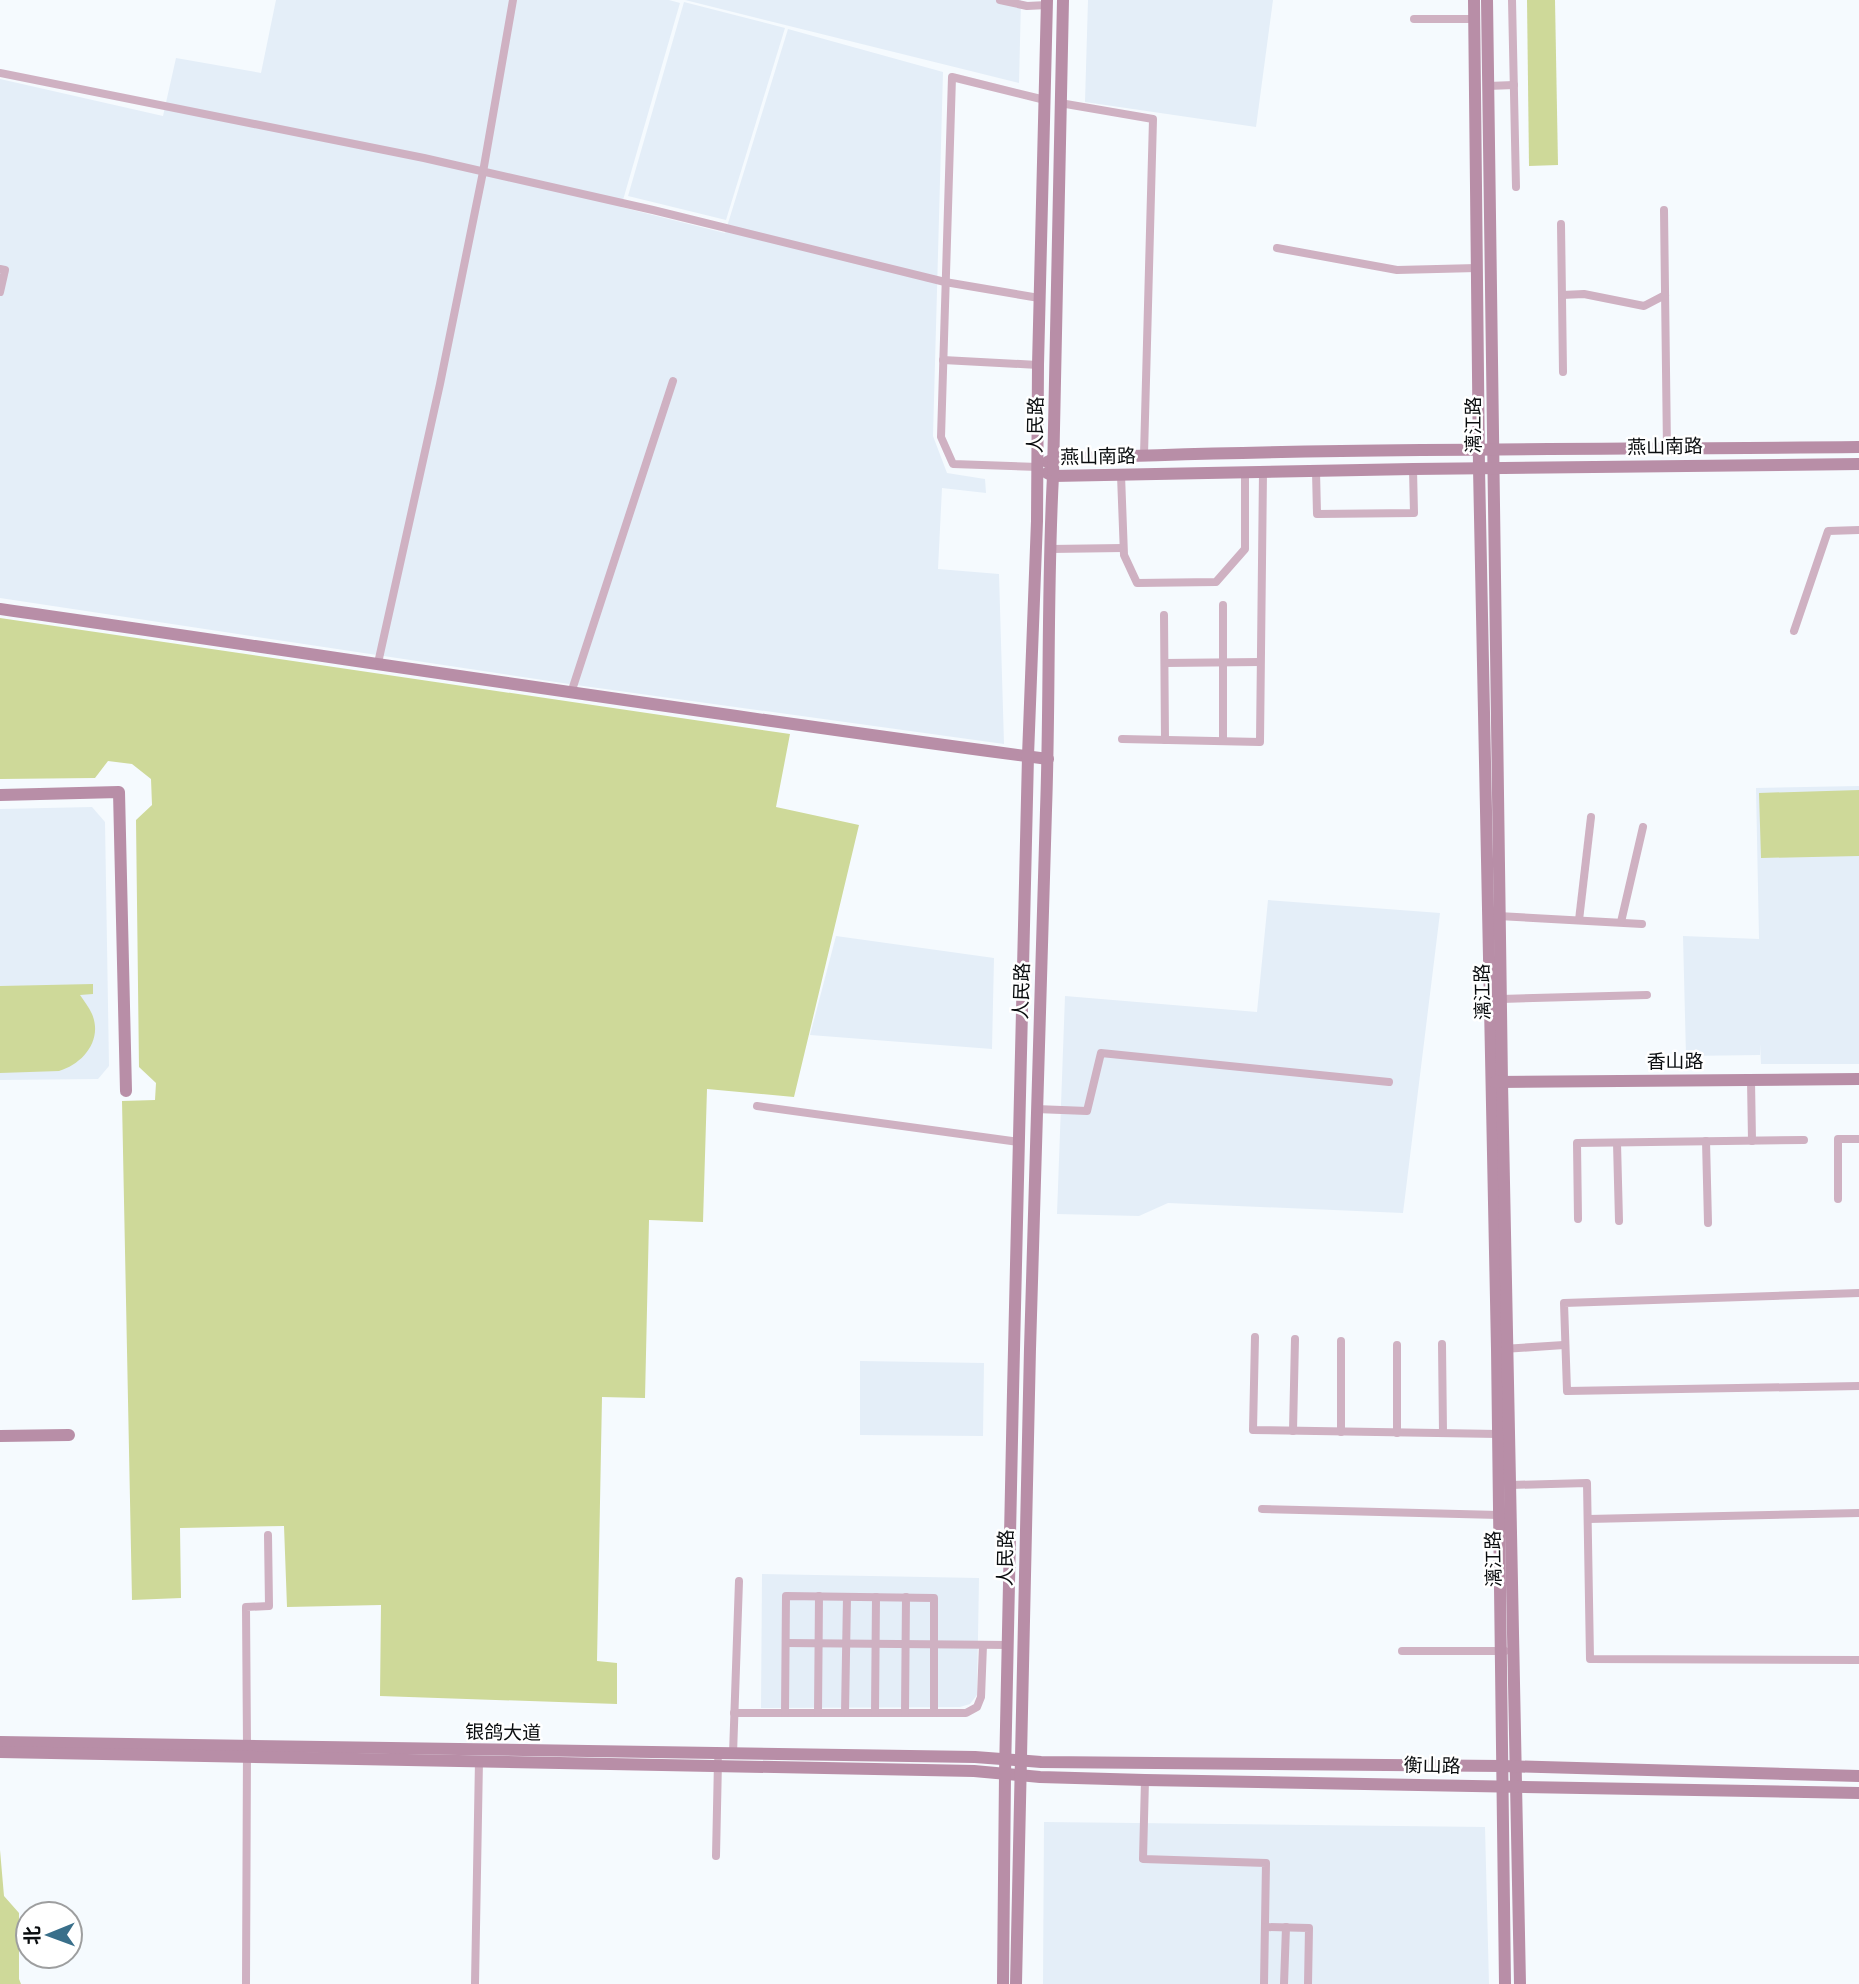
<svg xmlns="http://www.w3.org/2000/svg" width="1859" height="1984" font-family="'Open Sans','Noto Sans SC',sans-serif">
<style>
.built{fill:#e4eef8}
.green{fill:#ced999}
.lines{fill:none;stroke-linecap:round;stroke-linejoin:round}
.street{stroke:#cfb1c2;stroke-width:8}
.secondary{stroke:#b88ea7;stroke-width:12}
.labels{text-anchor:middle;dominant-baseline:central;stroke-width:5;stroke-linejoin:round;paint-order:stroke}
.street-label{font-size:19px;fill:#0a0d0f;stroke:#fff}
</style>
<rect width="100%" height="100%" fill="#f5fafe"/>
<g class="built">
<path d="M276,0H669L680,3L621,207L725,233L788,29L943,72L933,436L947,473L985,479L986,493L942,488L938,569L999,574L1004,744L569,684L0,598V79L163,116L176,58L261,73Z"/>
<path d="M685,0H1021L1019,83Z"/>
<path d="M1088,0H1273L1256,127L1085,102Z"/>
<path d="M684,2L785,28L726,220L628,196Z"/>
<path d="M1859,786V1064H1761L1760,1044V1055L1686,1056L1683,936L1759,939L1756,788Z"/>
<path d="M92,807L105,822L109,1066L98,1079L0,1080V809Z"/>
<path d="M1268,900L1440,913L1403,1213L1168,1203L1139,1216L1057,1214L1065,996L1257,1012Z"/>
<path d="M836,936L994,958L992,1049L810,1035Z"/>
<path d="M860,1361L984,1363L983,1436L860,1435Z"/>
<path d="M762,1574L979,1578L977,1695L970,1704L960,1707L761,1708Z"/>
<path d="M1044,1822L1485,1827L1489,1984H1043Z"/>
</g>
<g class="green">
<path d="M1527,0H1555L1558,165L1529,166Z"/>
<path d="M0,618L790,734L776,807L859,825L794,1097L707,1089L703,1222L649,1220L645,1398L602,1397L597,1661L617,1663V1704L380,1696L381,1605L287,1607L284,1526L180,1528L181,1598L132,1600L122,1101L155,1100L156,1083L139,1067L136,820L152,805L151,779L132,764L108,761L95,778L0,779Z"/>
<path d="M1859,790V856L1761,858L1759,793Z"/>
<path d="M93,984V994L80,995C84,1001 89,1007 92,1014C103,1040 83,1064 59,1071L0,1073V986Z"/>
<path d="M0,1850L4,1896L19,1913V1979L21,1984H0Z"/>
</g>
<g class="lines">
<g class="street">
<path d="M1000,0L1027,6L1047,5"/>
<path d="M1512,0L1516,187"/>
<path d="M1414,19H1474"/>
<path d="M0,73L424,158L653,210L945,282L1039,298"/>
<path d="M1488,86L1514,85"/>
<path d="M1060,103L1153,119L1144,455"/>
<path d="M1664,210L1667,449"/>
<path d="M1561,224L1563,372"/>
<path d="M1277,248L1397,270L1477,268"/>
<path d="M0,269L5,270L0,292"/>
<path d="M1562,295L1584,294L1644,306L1665,295"/>
<path d="M943,360L1038,365"/>
<path d="M1038,467L953,464L941,437L952,77L1045,100"/>
<path d="M1316,471L1317,514L1414,513L1413,469"/>
<path d="M1121,475L1124,555L1137,583L1216,582L1245,549V472"/>
<path d="M1050,549L1123,548"/>
<path d="M1223,605V741"/>
<path d="M1164,615L1165,740"/>
<path d="M1794,631L1828,531L1859,530"/>
<path d="M378,663L440,384L483,172L513,0"/>
<path d="M1165,663L1260,662"/>
<path d="M571,693L673,381"/>
<path d="M1122,739L1260,742L1263,472"/>
<path d="M1498,916L1642,924"/>
<path d="M1579,920L1591,817"/>
<path d="M1621,922L1643,827"/>
<path d="M1501,999L1647,995"/>
<path d="M1751,1080L1752,1141"/>
<path d="M757,1106L1019,1142"/>
<path d="M1036,1109L1087,1111L1101,1053L1389,1082"/>
<path d="M1706,1141L1708,1223"/>
<path d="M1617,1143L1619,1221"/>
<path d="M1838,1199V1139H1859"/>
<path d="M1578,1219L1577,1143L1804,1140"/>
<path d="M1859,1293L1564,1303L1567,1391L1859,1386"/>
<path d="M1255,1337L1253,1430L1498,1434"/>
<path d="M1442,1344L1443,1433"/>
<path d="M1397,1345V1433"/>
<path d="M1503,1349L1564,1345"/>
<path d="M1293,1431L1295,1339"/>
<path d="M1341,1432V1341"/>
<path d="M1511,1485L1587,1483L1590,1659L1859,1660"/>
<path d="M1262,1509L1499,1515"/>
<path d="M1588,1519L1859,1513"/>
<path d="M786,1643L1009,1645"/>
<path d="M1402,1651H1505"/>
<path d="M734,1713H966L977,1707L981,1697L983,1645"/>
<path d="M785,1713L786,1596L934,1598V1713"/>
<path d="M818,1713L819,1596"/>
<path d="M845,1713L847,1597"/>
<path d="M875,1713L876,1597"/>
<path d="M905,1713L906,1597"/>
<path d="M733,1754L739,1581"/>
<path d="M1145,1780L1143,1859L1266,1863L1264,1984"/>
<path d="M716,1856L718,1761"/>
<path d="M1265,1927L1309,1928L1308,1984"/>
<path d="M246,1984L247,1747L246,1607L269,1606L268,1535"/>
<path d="M475,1984L479,1760"/>
<path d="M1284,1984L1286,1927"/>
</g>
<g class="secondary">
<path d="M1474,0L1479,468L1497,1349L1505,1984"/>
<path d="M1487,0L1502,1082L1520,1984"/>
<path d="M1047,462L1053,459C1322,447 1591,450 1859,447"/>
<path d="M1047,473L1053,476L1413,469L1859,464"/>
<path d="M0,609C349,659 698,713 1048,759"/>
<path d="M0,795L119,792L126,1091"/>
<path d="M1495,1082L1859,1079"/>
<path d="M0,1436L69,1435"/>
<path d="M0,1742L975,1757L1041,1762L1502,1766L1859,1776"/>
<path d="M0,1752L974,1771L1040,1777L1145,1780L1859,1793"/>
<path d="M1003,1984L1005,1774L1013,1392L1028,756L1037,521L1038,365L1047,0"/>
<path d="M1016,1984C1023,1593 1033,1201 1046,810C1050,699 1047,587 1053,476L1063,0"/>
</g>
</g>
<g class="labels">
<g class="street-label">
<text transform="translate(1035 425) rotate(-89)">人民路</text>
<text transform="translate(1473 425) rotate(-90)">漓江路</text>
<text transform="translate(1665 446) rotate(-1)">燕山南路</text>
<text transform="translate(1098 456) rotate(-1)">燕山南路</text>
<text transform="translate(1021 991) rotate(-88)">人民路</text>
<text transform="translate(1482 992) rotate(-91)">漓江路</text>
<text x="1675" y="1061">香山路</text>
<text transform="translate(1005 1558) rotate(-89)">人民路</text>
<text transform="translate(1493 1559) rotate(-91)">漓江路</text>
<text transform="translate(503 1732) rotate(1)">银鸽大道</text>
<text transform="translate(1432 1765) rotate(1)">衡山路</text>
</g>
</g>
<g transform="translate(49 1935) rotate(269)"><circle r="33" fill="#ffffff" stroke="#9d9e9f" stroke-width="2"/>
<path d="M0-5L12 26L0 18L-12 26Z" fill="#396f8a"/>
<text y="-10" font-size="19" font-weight="bold" text-anchor="middle" fill="#0a0d0f">北</text>
</g>
</svg>
